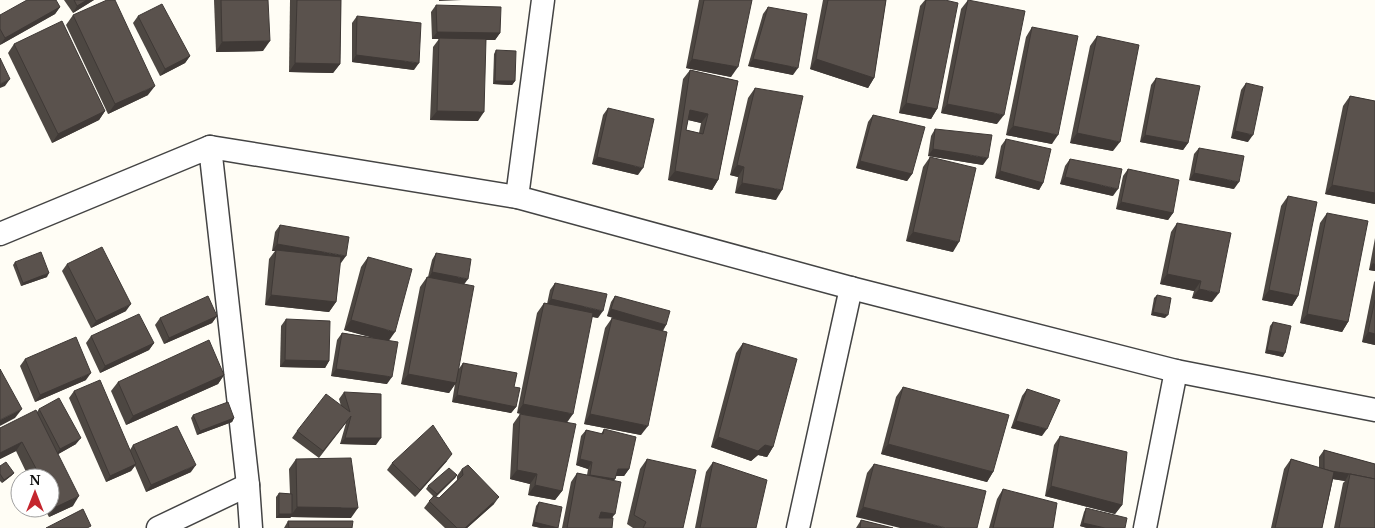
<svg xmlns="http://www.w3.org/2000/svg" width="1375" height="528" font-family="'Noto Serif',serif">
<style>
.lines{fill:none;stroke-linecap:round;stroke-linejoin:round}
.minor-casing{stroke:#444;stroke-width:25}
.minor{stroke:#fff;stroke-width:22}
.wall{fill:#4d4742;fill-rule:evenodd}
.shaded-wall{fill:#3f3936}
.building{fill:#5a524d;stroke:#3f3936;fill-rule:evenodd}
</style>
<rect width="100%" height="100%" fill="#fffdf5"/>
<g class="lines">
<defs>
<g id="minor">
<path d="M543,0L517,197L851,288L1176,371L1375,410"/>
<path d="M210,147L517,197"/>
<path d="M0,234L210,147L248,485L251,528"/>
<path d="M158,528L248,485"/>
<path d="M798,528L851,288"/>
<path d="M1145,528L1176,371"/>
</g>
</defs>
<use href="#minor" class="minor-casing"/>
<use href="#minor" class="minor"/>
</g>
<g class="wall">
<path d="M64,0H94L73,13Z"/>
<path d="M214,0H268L263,51L216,52Z"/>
<path d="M290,0H341L340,64L333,73L289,72Z"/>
<path d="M699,0H752L731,77L686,68Z"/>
<path d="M823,0H886L874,78L868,88L810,69Z"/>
<path d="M925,0H945L937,109L931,119L899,113L920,6Z"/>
<path d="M968,0L997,124L941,113L961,9Z"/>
<path d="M436,5L500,33L495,40H486L478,121L430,120L433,47L439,39H432L431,12Z"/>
<path d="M60,7L55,14L0,45V15Z"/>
<path d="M768,7L793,75L748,66L763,14Z"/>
<path d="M73,15L148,95L108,114L66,25Z"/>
<path d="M138,16L190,56L185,63L160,76L133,23Z"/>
<path d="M357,16L414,70L352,62V23Z"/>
<path d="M1032,27L1052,144L1006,135L1026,37Z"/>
<path d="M1097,36L1113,151L1070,143L1090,46Z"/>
<path d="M14,44L105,111L99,120L52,143L8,53Z"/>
<path d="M496,50L515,81L512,85L493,84L494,54Z"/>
<path d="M690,70L738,81L718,180L712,190L668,180L683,79ZM688,120L701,123L699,133L686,130Z"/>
<path d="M1156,78L1188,143L1183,150L1140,142L1151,85Z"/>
<path d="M1246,83L1248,142L1231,138L1241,90Z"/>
<path d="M755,88L776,200L735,193L738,177L730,175L748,98Z"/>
<path d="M1350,96L1375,101V204L1325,194L1343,106Z"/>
<path d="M608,108L638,175L592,164L603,115Z"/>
<path d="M873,115L912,174L907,181L856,168L868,122Z"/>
<path d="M935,129L983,165L928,156L931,136Z"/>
<path d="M1006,139L1043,183L1039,190L995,178L1001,146Z"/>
<path d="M1199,148L1234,189L1189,180L1194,154Z"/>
<path d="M930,157L953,252L906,241L923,167Z"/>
<path d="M1070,159L1113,196L1060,184L1065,166Z"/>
<path d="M1128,169L1173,213L1168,220L1116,209L1123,176Z"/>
<path d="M1288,196L1298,296L1292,306L1262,300L1281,206Z"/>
<path d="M1327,213L1348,322L1342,332L1300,323L1320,223Z"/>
<path d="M1177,223L1212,302L1192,298L1194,291L1160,284L1171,232Z"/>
<path d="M280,225L341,263L340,262L336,302L329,312L265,305L269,259L275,251H272L275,232Z"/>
<path d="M1375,238V271L1369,270Z"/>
<path d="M436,253L464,284L458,370L463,363L514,387L516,407L511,413L452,402L455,384L449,393L401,384L420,287L427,277H428L432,260Z"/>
<path d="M368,257L389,341L387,384L331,376L337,340L342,333L375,338L344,330L361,267Z"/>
<path d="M15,262L47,277L21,286L13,265Z"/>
<path d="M67,264L126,311L91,328L62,271Z"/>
<path d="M1375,281V345L1362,342L1374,282Z"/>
<path d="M555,283L598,318L592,317L566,423L562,491L555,500L528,495L530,484L510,479L513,424L520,414L526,415L517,413L537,313L544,303L547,304L550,290Z"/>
<path d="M1157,295L1165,318L1151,315L1154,298Z"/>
<path d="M615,296L666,325L663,331L641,435L584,424L605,328L612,318H613L607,316L611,302Z"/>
<path d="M217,316L212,323L164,344L155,325L160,318Z"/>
<path d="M286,319L329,361L325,368L280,367L281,326Z"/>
<path d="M1273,322L1283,357L1265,353L1270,326Z"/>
<path d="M91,336L154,343L149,350L100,373L86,343Z"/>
<path d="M743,343L773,447L767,457L758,455L751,461L711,447L736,353Z"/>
<path d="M25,359L86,380L35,402L20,366Z"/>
<path d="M224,375L218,384L126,425L111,391L118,382Z"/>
<path d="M903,387L993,472L987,482L881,454L896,397Z"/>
<path d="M1027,389L1042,436L1011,428L1022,396Z"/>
<path d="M74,391L130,450L133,445L191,472L146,492L135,466L131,471L106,482L69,398Z"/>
<path d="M344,392L376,445L340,444L346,423L319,458L292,438L297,431L341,406L339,399Z"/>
<path d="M39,409L76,444L58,454L73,506L49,517L44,508H50V478H29L16,451L0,459V428L37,412Z"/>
<path d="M193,415L234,418L232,422L197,435L191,418Z"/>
<path d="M604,429L629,469L624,476H616L614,480L612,528H562L571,482L577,473L587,475L588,469L576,465L581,436L586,430L601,434Z"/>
<path d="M1060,436L1122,505L1115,514L1045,496L1054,445Z"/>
<path d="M1324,450L1375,464V528H1334L1343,483L1345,481L1333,479L1322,528H1271L1284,469L1291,459L1319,468V457Z"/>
<path d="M296,459L351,518L291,517L290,518H276V497L279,493L290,494L289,469Z"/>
<path d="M647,459L683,528H633L627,524L640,469Z"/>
<path d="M447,461L415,497L387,470L392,463Z"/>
<path d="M713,462L756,528H695L706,472Z"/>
<path d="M874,464L977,528L856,517L867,473Z"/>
<path d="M0,466L14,473L11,476L2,483L0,481Z"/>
<path d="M462,469L494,504L467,528H445L424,508L433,496L426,489L428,486L457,475L455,478L436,497L439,498L457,480V476Z"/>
<path d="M1003,489L1053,528H989L997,499Z"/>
<path d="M539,502L558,528H541L532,526L536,506Z"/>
<path d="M1086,508L1125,528H1087L1080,526L1084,512Z"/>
<path d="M861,520L893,528H856Z"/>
<path d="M288,521L352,528H284Z"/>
</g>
<g class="shaded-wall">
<path d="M87,0H94L73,13L77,6Z"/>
<path d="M439,0H462L439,1Z"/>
<path d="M60,7L55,14L0,45L5,38Z"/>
<path d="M437,32L500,33L495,40L439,39V38V39H432Z"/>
<path d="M270,41L263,51L216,52L222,42Z"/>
<path d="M356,55L419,63L414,70L352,62Z"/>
<path d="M190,56L185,63L160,76L165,69Z"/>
<path d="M692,59L738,67L731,77L686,68Z"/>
<path d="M753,59L798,68L793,75L748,66Z"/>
<path d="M816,59L874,78L868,88L810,69Z"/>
<path d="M295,63L340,64L333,73L289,72Z"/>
<path d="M10,79L5,86L0,88V84Z"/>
<path d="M495,81H515L512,85L493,84Z"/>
<path d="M155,86L148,95L108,114L115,104Z"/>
<path d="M906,103L937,109L931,119L899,113Z"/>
<path d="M947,104L1004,115L997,124L941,113Z"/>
<path d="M690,110L708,114L701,123L684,119Z"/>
<path d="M105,111L99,120L52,143L58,134Z"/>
<path d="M437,111L484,112L478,121L430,120Z"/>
<path d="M1013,126L1058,135L1052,144L1006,135Z"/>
<path d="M1235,131L1253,135L1248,142L1231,138Z"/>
<path d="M1077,133L1120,142L1113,151L1070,143Z"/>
<path d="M1145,135L1188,143L1183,150L1140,142Z"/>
<path d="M933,149L988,158L983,165L928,156Z"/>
<path d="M597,157L643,168L638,175L592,164Z"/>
<path d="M860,161L912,174L907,181L856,168Z"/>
<path d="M737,165L744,167L738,177L730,175Z"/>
<path d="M675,171L718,180L712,190L668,180Z"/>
<path d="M1000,171L1043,183L1039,190L995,178Z"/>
<path d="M1194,173L1239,182L1234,189L1189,180Z"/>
<path d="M1065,177L1118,189L1113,196L1060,184Z"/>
<path d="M742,183L782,190L776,200L735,193Z"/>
<path d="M1332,185L1375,193V204L1325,194Z"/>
<path d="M1121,202L1173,213L1168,220L1116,209Z"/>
<path d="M913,232L959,242L953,252L906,241Z"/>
<path d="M277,244L346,256L341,263L276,252V250L275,251H272Z"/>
<path d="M1373,263L1375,264V271L1369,270Z"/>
<path d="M432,272L468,279L463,286L428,279Z"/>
<path d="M49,273L47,277L21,286L23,283Z"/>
<path d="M1167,274L1201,281L1194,291L1160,284Z"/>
<path d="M1199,289L1219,293L1212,302L1192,298Z"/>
<path d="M1269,290L1298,296L1292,306L1262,300Z"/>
<path d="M271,295L336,302L329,312L265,305Z"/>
<path d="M551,299L603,311L598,318L546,306Z"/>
<path d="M131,304L126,311L91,328L96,321Z"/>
<path d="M611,309L666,325L661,332L607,316Z"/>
<path d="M1153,312L1168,315L1165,318L1151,315Z"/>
<path d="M1307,314L1348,322L1342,332L1300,323Z"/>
<path d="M217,316L212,323L164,344L169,338Z"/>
<path d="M351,320L395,332L388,342L344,330Z"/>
<path d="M1368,332L1375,334V345L1362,342Z"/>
<path d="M154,343L149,350L100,373L105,366Z"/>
<path d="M1267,350L1285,353L1283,357L1265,353Z"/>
<path d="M285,360L329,361L325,368L280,367Z"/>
<path d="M336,369L392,377L387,384L331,376Z"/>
<path d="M91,373L86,380L35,402L40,395Z"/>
<path d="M408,374L456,383L449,393L401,384Z"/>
<path d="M224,375L218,384L126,425L133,416Z"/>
<path d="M457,395L516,407L511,413L452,402Z"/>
<path d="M523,404L573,414L566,424L517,413Z"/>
<path d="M22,409L15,418L0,426V420Z"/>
<path d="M590,414L648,426L641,435L584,424Z"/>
<path d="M234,418L232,422L197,435L200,431Z"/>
<path d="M1016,421L1047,429L1042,436L1011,428Z"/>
<path d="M718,437L765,445L773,447L767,457L758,455L751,461L711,447Z"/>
<path d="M81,438L76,444L55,456L60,449Z"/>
<path d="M345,438H381L376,445L340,444Z"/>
<path d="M22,442L16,451L0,459V453Z"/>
<path d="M888,444L993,472L987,482L881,454Z"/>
<path d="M452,454L447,461L415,497L420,490Z"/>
<path d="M580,459L592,462L588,469L576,465Z"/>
<path d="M136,464L131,471L106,482L110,476Z"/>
<path d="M196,465L191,472L146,492L151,485Z"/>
<path d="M618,469H629L624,476H613Z"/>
<path d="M517,470L537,474L530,484L510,479Z"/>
<path d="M1324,470L1349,474L1345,481L1319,477Z"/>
<path d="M14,473L11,476L2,483L4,480Z"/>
<path d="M457,475L455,478L435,497L437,494Z"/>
<path d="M590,475L615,479L610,486Z"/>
<path d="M535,485L562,491L555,500L528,495Z"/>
<path d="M1051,486L1122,505L1115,514L1045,496Z"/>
<path d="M79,496L73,506L49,517L56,507Z"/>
<path d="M499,497L494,504L467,528H465Z"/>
<path d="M297,507L358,508L351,518L291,517L290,518H276L279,514H292Z"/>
<path d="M863,507L946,528H900L856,517Z"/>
<path d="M601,512L615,514L608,523L594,522Z"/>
<path d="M534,522L558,528H541L532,526Z"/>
<path d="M1083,523L1105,528H1087L1080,526Z"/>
</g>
<g class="building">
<path d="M27,0H56L60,7L5,38L0,29V15Z"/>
<path d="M74,0H87L77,6Z"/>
<path d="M107,0H115L155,86L115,104L73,15Z"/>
<path d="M221,0H268L270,41L222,42Z"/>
<path d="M297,0H341L340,64L295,63Z"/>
<path d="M704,0H752L738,67L692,59Z"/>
<path d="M828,0H886L874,78L816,59Z"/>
<path d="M926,0H945L958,3L937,109L906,103Z"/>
<path d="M968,0L1025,11L1004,115L947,104Z"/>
<path d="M162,4L190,56L165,69L138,16Z"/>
<path d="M436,5L501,7L500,33L437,32Z"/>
<path d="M768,7L807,14L798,68L753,59Z"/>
<path d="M357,16L421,23L419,63L356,55Z"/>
<path d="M62,21L105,111L58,134L14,44Z"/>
<path d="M1032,27L1078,36L1058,135L1013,126Z"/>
<path d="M1097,36L1139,45L1120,142L1077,133Z"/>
<path d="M439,38L486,39L484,112L437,111Z"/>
<path d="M496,50L516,51L515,81H495Z"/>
<path d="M0,58L10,79L0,84Z"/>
<path d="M690,70L738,81L718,180L675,171ZM690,110L708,114L703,134L686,130Z"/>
<path d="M1156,78L1200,86L1188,143L1145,135Z"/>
<path d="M1246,83L1263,87L1253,135L1235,131Z"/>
<path d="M755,88L803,96L782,190L742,183L744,167L737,165Z"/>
<path d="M1350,96L1375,101V193L1332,185Z"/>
<path d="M608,108L654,119L643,168L597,157Z"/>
<path d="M873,115L925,127L912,174L860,161Z"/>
<path d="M935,129L992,135L988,158L933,149Z"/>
<path d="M1006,139L1051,149L1043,183L1000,171Z"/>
<path d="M1199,148L1244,156L1239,182L1194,173Z"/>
<path d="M930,157L976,168L959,242L913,232Z"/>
<path d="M1070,159L1122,169L1118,189L1065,177Z"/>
<path d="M1128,169L1179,180L1173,213L1121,202Z"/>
<path d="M1288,196L1317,202L1298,296L1269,290Z"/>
<path d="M1327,213L1368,221L1348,322L1307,314Z"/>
<path d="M1177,223L1231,233L1219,293L1199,289L1201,281L1167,274Z"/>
<path d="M280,225L349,237L346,256L277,244Z"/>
<path d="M102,247L131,304L96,321L67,264Z"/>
<path d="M276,250L341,257L336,302L271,295Z"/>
<path d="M41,252L49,273L23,283L15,262Z"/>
<path d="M436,253L471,259L468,279L432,272Z"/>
<path d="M368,257L412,269L395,332L351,320Z"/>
<path d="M427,277L474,286L456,383L408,374Z"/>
<path d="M555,283L607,294L603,311L551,299Z"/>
<path d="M1157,295L1171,298L1168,315L1153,312Z"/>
<path d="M208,296L217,316L169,338L160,318Z"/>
<path d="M615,296L670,311L666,325L611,309Z"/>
<path d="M1375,300V334L1368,332Z"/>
<path d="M544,303L593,313L573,414L523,404Z"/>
<path d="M139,314L154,343L105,366L91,336Z"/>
<path d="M612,318L667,332L648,426L590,414Z"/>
<path d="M286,319L330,321L329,361L285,360Z"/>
<path d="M1273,322L1291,326L1285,353L1267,350Z"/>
<path d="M342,333L398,342L392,377L336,369Z"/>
<path d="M76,337L91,373L40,395L25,359Z"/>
<path d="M209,340L224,375L133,416L118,382Z"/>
<path d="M743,343L797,359L773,447L765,445L758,451L718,437Z"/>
<path d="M463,363L517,373L514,387L520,388L516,407L457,395Z"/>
<path d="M0,369L22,409L0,420Z"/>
<path d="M100,380L136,464L110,476L74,391Z"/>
<path d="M903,387L1009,415L993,472L888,444Z"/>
<path d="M1027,389L1060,400L1047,429L1016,421Z"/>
<path d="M344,392L381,394V438H345L351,416L323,451L297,431L326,394L350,412Z"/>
<path d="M59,398L81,438L60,449L39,409Z"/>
<path d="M228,402L234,418L200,431L193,415Z"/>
<path d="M36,410L79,496L56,507L50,496V478H41L22,442L0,453V428Z"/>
<path d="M520,414L576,424L562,491L535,485L537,474L517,470Z"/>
<path d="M433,425L452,454L420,490L392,463Z"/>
<path d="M177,426L196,465L151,485L133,445Z"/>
<path d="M604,429L636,437L629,469H618L615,479L590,475L592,462L580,459L586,430L603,434Z"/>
<path d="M1060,436L1127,452L1122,505L1051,486Z"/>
<path d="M1324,450L1375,464V479L1350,474L1331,471L1324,469Z"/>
<path d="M351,458L358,508L297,507L296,459Z"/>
<path d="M647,459L696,470L683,528H643L646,522L634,515Z"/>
<path d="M1291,459L1334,472L1322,528H1275Z"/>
<path d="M6,462L14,473L4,480L0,474V466Z"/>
<path d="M713,462L767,480L756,528H700Z"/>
<path d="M874,464L986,491L977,528H946L863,507Z"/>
<path d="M468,465L499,497L465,528H457L429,501L434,496L439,498L463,475L462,469Z"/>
<path d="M449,468L457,475L437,494L428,486Z"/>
<path d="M577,473L621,482L615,514L601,512L599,518H613L612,528H567Z"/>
<path d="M1350,474L1375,479V528H1339Z"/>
<path d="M1003,489L1057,503L1053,528H993Z"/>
<path d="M279,493L292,494V514H279Z"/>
<path d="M539,502L562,507L558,528L534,522Z"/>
<path d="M1086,508L1127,518L1125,528H1105L1083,523Z"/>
<path d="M83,509L91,526L87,528H46Z"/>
<path d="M861,520L893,528H860Z"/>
<path d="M288,521H353L352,528H289Z"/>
</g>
<g transform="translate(35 493)"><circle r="24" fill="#ffffff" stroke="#a0a0a0"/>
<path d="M0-4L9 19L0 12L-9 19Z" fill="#c4262e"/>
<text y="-8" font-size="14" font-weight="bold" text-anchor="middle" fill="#111111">N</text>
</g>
</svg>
